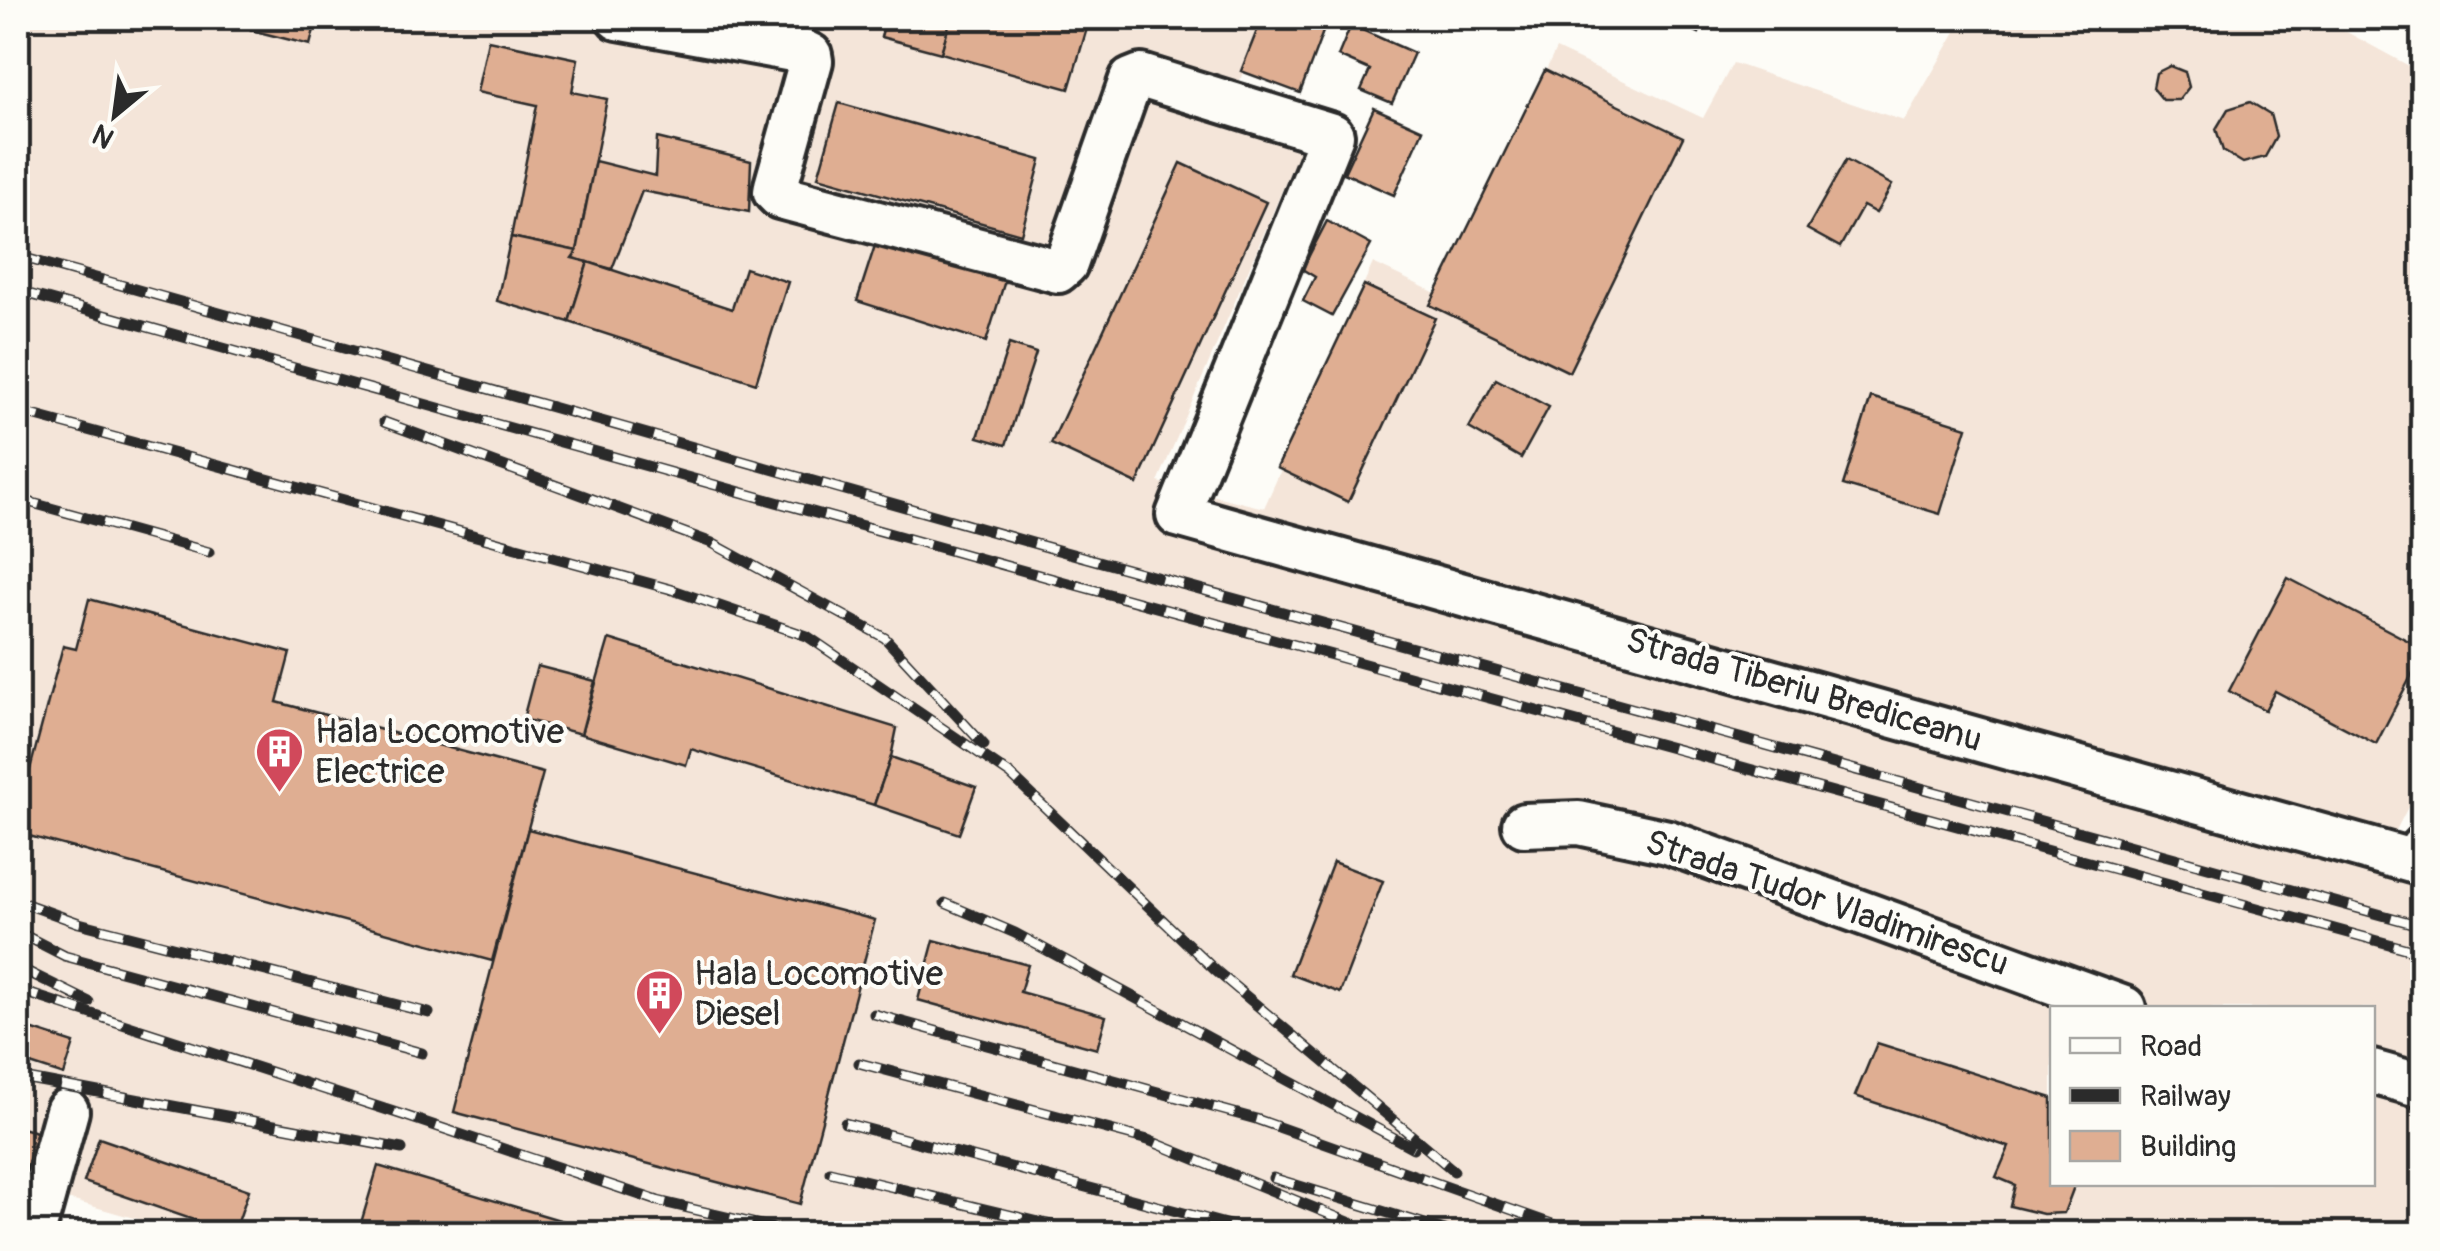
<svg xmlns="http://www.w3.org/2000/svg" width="2440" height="1251" font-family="Pangolin,sans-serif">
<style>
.built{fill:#f4e5d9;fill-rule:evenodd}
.building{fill:#dfae92;stroke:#2b2b2b;stroke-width:2.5}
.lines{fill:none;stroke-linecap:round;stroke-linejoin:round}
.minor-casing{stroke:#2b2b2b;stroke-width:50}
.minor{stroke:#fdfcf7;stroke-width:42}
.rail-casing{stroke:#2b2b2b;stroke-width:11}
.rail{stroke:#fdfcf7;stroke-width:8;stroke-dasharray:22;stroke-linecap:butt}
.labels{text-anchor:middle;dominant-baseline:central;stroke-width:8;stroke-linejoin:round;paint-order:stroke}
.street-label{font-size:35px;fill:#2b2b2b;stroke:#fdfcf7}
.poi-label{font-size:35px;fill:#2b2b2b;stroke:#fdfcf7;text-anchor:start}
</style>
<rect width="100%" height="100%" fill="#fdfcf7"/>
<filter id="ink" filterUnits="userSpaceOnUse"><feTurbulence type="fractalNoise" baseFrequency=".01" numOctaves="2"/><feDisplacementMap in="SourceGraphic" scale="20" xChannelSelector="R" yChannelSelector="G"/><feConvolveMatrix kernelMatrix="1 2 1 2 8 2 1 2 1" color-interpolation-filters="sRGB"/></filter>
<g filter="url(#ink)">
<path class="built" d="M18,18H1264L1237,88L1313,118L1158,482L1264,508L1373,263L1440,295L1556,49L1703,118L1733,63L1904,121L1964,18H2321L2422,73V780L2392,838L2422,846V1233L190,1234L18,1185ZM2052,1008H2372V1184H2052Z"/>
<g class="building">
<path d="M254,18H317L310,45L251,30Z"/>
<path d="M886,18H951L941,53L881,37Z"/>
<path d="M951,18H1090L1069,89L941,53Z"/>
<path d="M1262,18H1294L1324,29L1300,93L1241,71Z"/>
<path d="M1667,18H1706L1699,33Z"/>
<path d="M1351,25L1414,53L1392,103L1361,90L1370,70L1338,56Z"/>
<path d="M488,40L578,59L572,92L607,99L577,251L511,237L537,105L477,92Z"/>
<path d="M2170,66L2185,72L2189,87L2179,100H2163L2153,88L2156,73Z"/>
<path d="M1545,70L1683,137L1569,372L1430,305Z"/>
<path d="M2250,102L2270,114L2276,137L2265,157L2243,163L2223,151L2216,129L2228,109Z"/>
<path d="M839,103L1041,160L1021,234L818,177Z"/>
<path d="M1374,108L1423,130L1394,195L1344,173Z"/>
<path d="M657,138L751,161L749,212L642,191L612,269L572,258L577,251L595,161L655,176Z"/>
<path d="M1846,160L1892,185L1876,213L1863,206L1840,247L1807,229Z"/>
<path d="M1181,163L1266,202L1137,484L1051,444Z"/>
<path d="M1327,221L1371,245L1332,316L1303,301L1315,277L1302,269Z"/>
<path d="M879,233L1007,274L986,342L857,301Z"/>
<path d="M511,237L577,251L572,258L588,262L569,322L497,301Z"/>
<path d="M588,262L732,309L745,268L788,282L756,383L569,322Z"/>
<path d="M1364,285L1435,318L1348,502L1277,468Z"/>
<path d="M1009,344L1036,353L1006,445L978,437Z"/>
<path d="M1496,379L1549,407L1521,458L1469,428Z"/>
<path d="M1871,397L1967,427L1940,514L1843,485Z"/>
<path d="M2288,578L2422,648V655L2376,744L2275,691L2265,710L2229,691Z"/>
<path d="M89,599L290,653L277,702L543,773L492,961L18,833V814L63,646L76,649Z"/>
<path d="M609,639L897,728L891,757L874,805L691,749L686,765L581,734Z"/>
<path d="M537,666L595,681L581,734L523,719Z"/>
<path d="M891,757L976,787L959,834L874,805Z"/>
<path d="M528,829L875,920L800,1204L454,1112Z"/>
<path d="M1333,862L1383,881L1340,993L1290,974Z"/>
<path d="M934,940L1028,965L1020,992L1106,1016L1097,1049L918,1000Z"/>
<path d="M18,1025L74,1043L64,1075L18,1060Z"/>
<path d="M1877,1043L2052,1098V1184H2075L2064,1213L2043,1214L2010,1206L2015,1185L1996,1177L2009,1147L1855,1096Z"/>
<path d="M18,1127L40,1133L31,1169L18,1166Z"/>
<path d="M99,1138L249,1190L234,1234L84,1182Z"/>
<path d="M378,1166L607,1234L358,1233Z"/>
</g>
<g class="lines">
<defs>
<g id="minor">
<path d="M618,18L804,52L810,55L811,61L776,186L775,192L780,197L1058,271L1066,264L1131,80L1141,76L1332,135L1178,515L2415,862L2422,848"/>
<path d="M1524,825L1579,823L1668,842L2124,1008"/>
<path d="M2372,1072L2422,1086"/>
<path d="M33,1234L67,1111"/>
</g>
</defs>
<use href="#minor" class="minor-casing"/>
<use href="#minor" class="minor"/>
<defs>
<g id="rail">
<path d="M18,256L1036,544L2422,926"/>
<path d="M18,291L1028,572L2422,953"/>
<path d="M18,411L670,589L807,636L1011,775L1215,970L1454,1171"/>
<path d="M384,422L712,543L885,638L984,745"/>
<path d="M18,499L209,552"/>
<path d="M18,550L21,551"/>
<path d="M18,901L79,923L429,1013"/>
<path d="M945,903L1015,933L1413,1148"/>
<path d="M18,932L65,956L422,1053"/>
<path d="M18,967L89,1002"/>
<path d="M18,990L406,1116L658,1201L799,1234"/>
<path d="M874,1014L1256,1119L1580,1234"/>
<path d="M859,1063L1148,1140L1378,1234"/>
<path d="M18,1077L402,1149"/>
<path d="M845,1123L1263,1234"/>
<path d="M830,1172L1089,1234"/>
<path d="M1273,1178L1458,1234"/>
</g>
</defs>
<use href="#rail" class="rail-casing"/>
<use href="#rail" class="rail"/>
</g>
</g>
<defs>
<symbol id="building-pin" viewBox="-11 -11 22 30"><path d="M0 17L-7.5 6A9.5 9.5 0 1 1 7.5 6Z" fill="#d1495b" stroke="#fdfcf7"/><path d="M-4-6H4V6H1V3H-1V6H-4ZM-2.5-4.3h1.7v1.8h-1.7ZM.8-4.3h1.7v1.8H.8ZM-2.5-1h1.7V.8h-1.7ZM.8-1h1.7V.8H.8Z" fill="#fff"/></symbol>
</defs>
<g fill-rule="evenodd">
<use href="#building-pin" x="252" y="724" width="55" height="75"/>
<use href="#building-pin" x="632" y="966" width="55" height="75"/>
</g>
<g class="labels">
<g class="street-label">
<text transform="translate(1804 690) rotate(16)">Strada Tiberiu Brediceanu</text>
<text transform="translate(1827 903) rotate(19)">Strada Tudor Vladimirescu</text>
</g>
<g class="poi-label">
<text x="315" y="732">Hala Locomotive<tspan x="315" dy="40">Electrice</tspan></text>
<text x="694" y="974">Hala Locomotive<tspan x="694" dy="40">Diesel</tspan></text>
</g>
</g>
<rect width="2440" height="1251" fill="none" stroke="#fdfcf7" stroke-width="60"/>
<rect x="30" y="30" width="2380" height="1191" fill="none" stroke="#2b2b2b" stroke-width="4" filter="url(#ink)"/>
<rect x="2050" y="1006" width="325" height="180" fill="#fdfcf7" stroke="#a9a8a5" stroke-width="2.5"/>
<rect x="2070" y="1038" width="50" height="15" fill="#fdfcf7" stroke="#a9a8a5" stroke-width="2.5"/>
<text x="2140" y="1056" font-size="30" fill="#2b2b2b">Road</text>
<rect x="2070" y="1088" width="50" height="15" fill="#2b2b2b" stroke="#a9a8a5" stroke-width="2.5"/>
<text x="2140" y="1106" font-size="30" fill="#2b2b2b">Railway</text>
<rect x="2070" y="1131" width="50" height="30" fill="#dfae92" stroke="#a9a8a5" stroke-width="2.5"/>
<text x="2140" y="1156" font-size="30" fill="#2b2b2b">Building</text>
<g transform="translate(115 115) rotate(209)" stroke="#fdfcf7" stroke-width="8" paint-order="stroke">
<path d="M0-8L18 38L0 25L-18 38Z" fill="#2b2b2b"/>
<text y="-15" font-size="28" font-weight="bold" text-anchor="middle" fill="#2b2b2b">N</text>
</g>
</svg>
